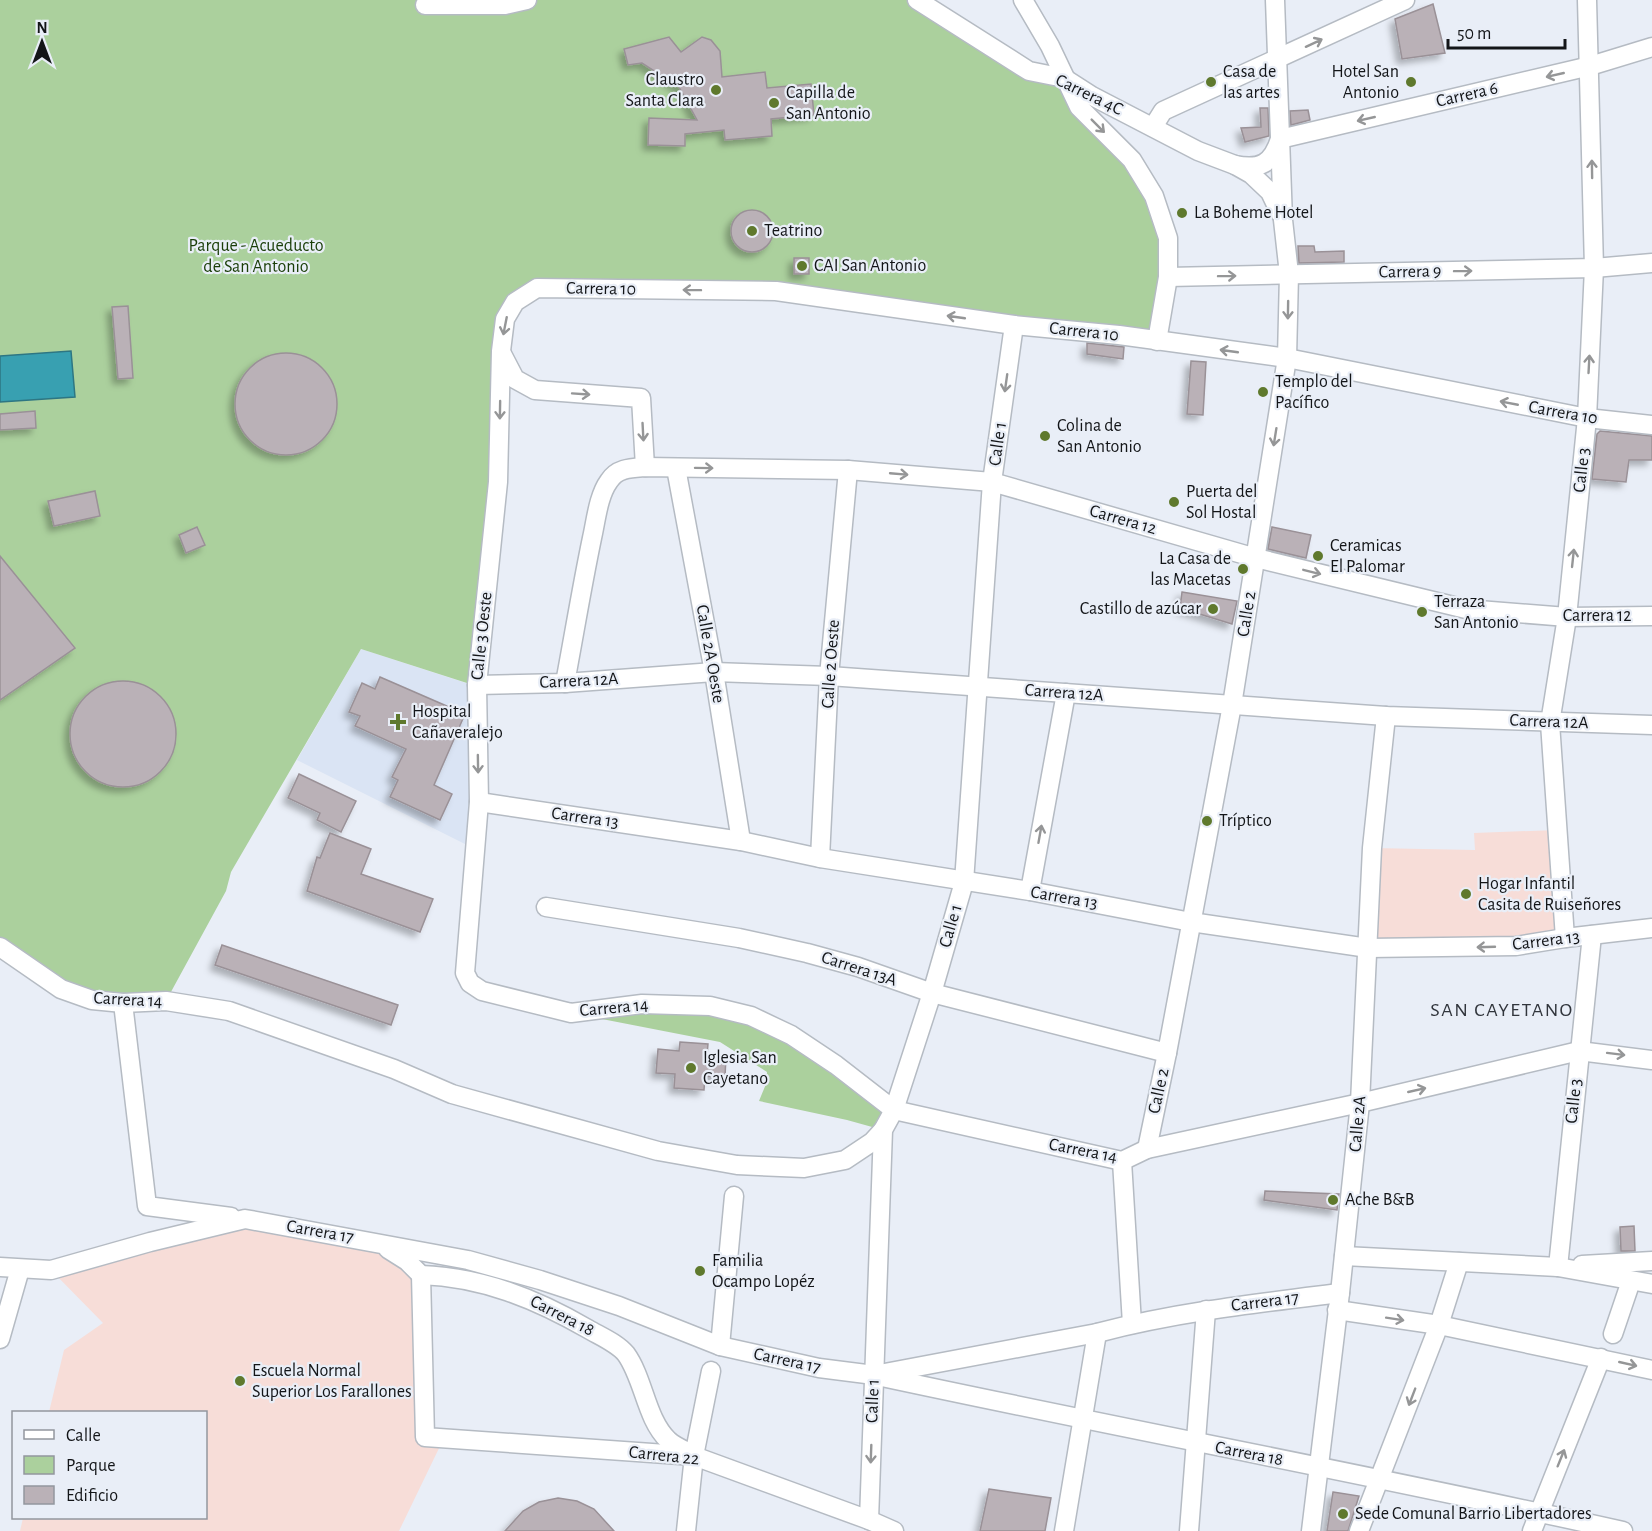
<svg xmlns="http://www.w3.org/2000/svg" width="1652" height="1531" font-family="'Alegreya Sans',sans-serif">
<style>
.built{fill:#dae4f4}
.education{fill:#f7ddd8}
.green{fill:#abd09d}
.water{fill:#38a0b1;stroke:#2d7683;stroke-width:1.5}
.building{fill:#bab1b7;stroke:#9a9197;stroke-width:1.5;filter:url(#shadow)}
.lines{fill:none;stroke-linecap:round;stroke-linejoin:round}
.minor-casing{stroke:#b5bbc3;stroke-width:21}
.minor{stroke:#fff;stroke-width:18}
.oneway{stroke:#959697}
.poi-dot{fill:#5f792d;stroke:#e9eef7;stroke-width:2}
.labels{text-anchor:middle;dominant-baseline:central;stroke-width:4.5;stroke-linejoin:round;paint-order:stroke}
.poi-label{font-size:18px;fill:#131518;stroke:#e9eef7;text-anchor:start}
.street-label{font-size:18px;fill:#131518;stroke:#e9eef7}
.park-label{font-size:18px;fill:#1a3e08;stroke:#e9eef7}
.neighbourhood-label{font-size:20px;letter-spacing:1.5px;fill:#31353c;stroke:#e9eef7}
</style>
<defs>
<filter id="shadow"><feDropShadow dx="-5" dy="5" stdDeviation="3" flood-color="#0004"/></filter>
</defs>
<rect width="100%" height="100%" fill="#e9eef7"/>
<path class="built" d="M361,649L469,684L477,850L297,760Z"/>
<g class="education">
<path d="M1557,830L1565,938L1368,948L1372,848L1475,850L1474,833Z"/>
<path d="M245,1219L379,1243L421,1275L424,1436L443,1440L399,1531H20L23,1518H206V1412H49L64,1350L103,1323L51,1270Z"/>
</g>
<g class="green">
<path d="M0,0H917L1029,71L1064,78L1132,160L1168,238L1157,341L776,291L537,288L505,319L498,482L470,684L361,649L231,872L226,891L166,1001L92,1000L0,947Z"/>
<path d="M588,1010L751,1016L894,1110L883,1130L847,1120L759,1101L766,1084L767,1072L720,1042L571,1013Z"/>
</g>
<path class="water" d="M71,351L75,397L0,402V356Z"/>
<g class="building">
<path d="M1433,4L1445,53L1402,59L1395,19Z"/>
<path d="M669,37L681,52L702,37L711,40L720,51L722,77L765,72L767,88L811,84L814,115L771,119L772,136L725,140L724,130L685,134V146L648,145L649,118L697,120L679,87L642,63L628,65L624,49Z"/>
<path d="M1260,108H1268L1269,136L1245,142L1241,128L1261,127Z"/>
<path d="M1308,110L1310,120L1291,125L1290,111Z"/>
<circle cx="752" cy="231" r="21"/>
<path d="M1298,246H1314L1315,252L1344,251V262L1299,263Z"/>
<rect x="794" y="258" width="15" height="16"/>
<path d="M128,306L133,378L118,379L112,307Z"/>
<path d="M1087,343L1124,347L1123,359L1087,354Z"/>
<circle cx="286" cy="404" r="51"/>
<path d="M1191,361L1206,362L1203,415L1187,414Z"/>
<path d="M35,411L36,428L0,430V414Z"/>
<path d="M1600,431L1652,436V460H1629L1626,482L1592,479L1597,434Z"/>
<path d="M95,491L100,516L54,526L48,501Z"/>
<path d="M197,527L205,545L186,553L179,535Z"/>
<path d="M1272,527L1311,535L1306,558L1268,549Z"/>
<path d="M0,556L75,648L0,700Z"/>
<path d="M1182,592L1237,601L1232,624L1180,608Z"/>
<path d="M380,677L465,714L434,785L452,794L440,820L390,797L398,780L392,777L406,749L355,726L360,716L349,712L362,683L375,689Z"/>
<circle cx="123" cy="734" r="53"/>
<path d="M299,774L356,801L341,832L317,820L320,813L288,798Z"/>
<path d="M330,833L371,849L361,874L433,899L420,932L307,891L317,857L320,858Z"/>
<path d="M222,945L398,1005L391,1025L215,965Z"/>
<path d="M680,1042L708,1044L707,1055L726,1056L725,1077L705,1076L704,1090L674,1088L675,1074L656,1073L658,1049L679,1051Z"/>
<path d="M1265,1191L1339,1194L1337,1210L1264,1200Z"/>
<path d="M1634,1226L1635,1251H1621L1620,1227Z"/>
<path d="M989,1489L1051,1498L1045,1531H980Z"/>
<path d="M1333,1492L1359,1496L1348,1531H1327Z"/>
<path d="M558,1498L577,1501L594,1509L614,1531H505L523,1511L539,1502Z"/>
</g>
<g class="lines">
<defs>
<g id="minor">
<path d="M917,0L1029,71L1064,78L1092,96L1198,151L1235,165L1251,174L1270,192L1280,213"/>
<path d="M1023,0L1050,46L1079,107L1132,160L1154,196L1168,238V277L1157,341"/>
<path d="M425,5H505L527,0"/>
<path d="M1153,127L1163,111L1405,0"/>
<path d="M1235,165C1260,170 1272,164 1280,139L1590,66L1652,47"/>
<path d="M1168,277L1594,268L1652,263"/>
<path d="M502,354L515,379L535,390L641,398L645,467"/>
<path d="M1652,425L1587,418L1287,358L1119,335L1014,325L776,291L537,288L515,302L505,319L501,351L498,482L477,685L479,802L465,973L470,983L482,991L571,1013L642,1004L710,1006L751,1016L791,1035L836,1065L894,1110L1122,1161L1147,1149L1360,1103L1579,1051L1652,1060"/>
<path d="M676,468L714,672L741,841"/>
<path d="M565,683C574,635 582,586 592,538C596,521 598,496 609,481C617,468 631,468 645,467L848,470L992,482L1256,558L1466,609L1567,617L1652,616"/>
<path d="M477,685L565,683L714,672L829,676L1386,716L1652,725"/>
<path d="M479,802L741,841L820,858L1030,891L1191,922L1368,948L1516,946L1565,938L1652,928"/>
<path d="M820,858L829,676L848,470"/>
<path d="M1030,891L1066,693"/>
<path d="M546,907L739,938L807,953L858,967L932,993L1167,1053"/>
<path d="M1565,938L1550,723L1567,617L1587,418L1594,268L1587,0"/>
<path d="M0,947L61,989L92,1000L123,1003L166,1001L229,1011L394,1069L452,1094L658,1151L737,1165L804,1168L845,1160L872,1142L883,1130"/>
<path d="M123,1003L147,1206L231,1217"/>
<path d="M1147,1149L1167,1053L1232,705L1287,358L1289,274L1283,220L1275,0"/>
<path d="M1122,1161L1132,1324"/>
<path d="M388,1249L407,1261L421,1275C482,1277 536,1299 588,1329C600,1336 617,1343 626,1354C644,1379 646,1419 668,1440C674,1446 684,1450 692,1454"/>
<path d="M1344,1256L1558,1267L1652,1284"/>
<path d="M1582,1265L1652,1261"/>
<path d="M0,1267L51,1270L150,1242L245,1219L468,1260L540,1280L619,1306L720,1346L819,1368L874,1375L1097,1333C1177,1312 1259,1303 1340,1293"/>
<path d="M1558,1267L1592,935"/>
<path d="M421,1275L425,1437L694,1456L869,1520L894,1531"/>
<path d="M1337,1310L1439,1325L1652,1370"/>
<path d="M1613,1334L1631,1281"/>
<path d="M0,1339L20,1269"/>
<path d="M720,1346L734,1196"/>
<path d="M882,1377C1128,1430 1377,1476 1623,1531"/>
<path d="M869,1520L883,1130L894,1110L932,993L964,882L992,482L1014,325"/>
<path d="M686,1531L694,1456L711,1371"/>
<path d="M1064,1531L1097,1333"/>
<path d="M1189,1531L1206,1310"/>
<path d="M1311,1531L1340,1293L1360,1103L1372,848L1386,716"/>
<path d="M1359,1531L1439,1325L1459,1262"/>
<path d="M1532,1531L1601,1358"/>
</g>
</defs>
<use href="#minor" class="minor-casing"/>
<use href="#minor" class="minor"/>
</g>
<defs><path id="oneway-shaft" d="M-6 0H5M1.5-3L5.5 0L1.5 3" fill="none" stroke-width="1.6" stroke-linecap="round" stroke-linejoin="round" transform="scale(1.5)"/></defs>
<g class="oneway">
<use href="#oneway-shaft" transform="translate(1314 43) rotate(-25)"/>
<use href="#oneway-shaft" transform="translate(1555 75) rotate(167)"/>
<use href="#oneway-shaft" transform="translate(1366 119) rotate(167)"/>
<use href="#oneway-shaft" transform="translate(1098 126) rotate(45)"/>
<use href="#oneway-shaft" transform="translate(1592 169) rotate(-91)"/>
<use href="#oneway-shaft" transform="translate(1463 271) rotate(-1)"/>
<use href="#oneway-shaft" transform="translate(1227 276) rotate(-1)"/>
<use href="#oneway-shaft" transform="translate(692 290) rotate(-179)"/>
<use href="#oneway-shaft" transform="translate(1288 310) rotate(91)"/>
<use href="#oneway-shaft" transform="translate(956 317) rotate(-172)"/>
<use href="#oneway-shaft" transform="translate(505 326) rotate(101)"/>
<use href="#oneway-shaft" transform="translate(1229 351) rotate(-172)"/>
<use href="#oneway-shaft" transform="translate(1589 364) rotate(-87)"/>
<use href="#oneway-shaft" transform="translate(1006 383) rotate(98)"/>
<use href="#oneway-shaft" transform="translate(581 394) rotate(4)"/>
<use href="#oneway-shaft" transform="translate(1509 403) rotate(-169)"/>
<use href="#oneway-shaft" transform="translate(500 410) rotate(91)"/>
<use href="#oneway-shaft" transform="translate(643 432) rotate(87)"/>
<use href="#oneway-shaft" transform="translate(1275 437) rotate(99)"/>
<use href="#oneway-shaft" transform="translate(704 468) rotate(1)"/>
<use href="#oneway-shaft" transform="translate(899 474) rotate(5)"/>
<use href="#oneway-shaft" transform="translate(1573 558) rotate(-84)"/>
<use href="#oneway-shaft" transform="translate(1312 572) rotate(14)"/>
<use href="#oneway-shaft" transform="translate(478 764) rotate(89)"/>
<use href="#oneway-shaft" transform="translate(1040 834) rotate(-80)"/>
<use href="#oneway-shaft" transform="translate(1486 947) rotate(178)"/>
<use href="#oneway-shaft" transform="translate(1616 1054) rotate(7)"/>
<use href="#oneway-shaft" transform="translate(1417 1090) rotate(-13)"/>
<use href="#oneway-shaft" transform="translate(1395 1319) rotate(9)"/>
<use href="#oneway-shaft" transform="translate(1628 1364) rotate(13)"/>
<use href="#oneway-shaft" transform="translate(1412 1397) rotate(111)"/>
<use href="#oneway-shaft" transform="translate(871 1454) rotate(92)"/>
<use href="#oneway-shaft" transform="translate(1561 1458) rotate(-68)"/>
</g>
<g class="poi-dot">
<circle cx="1211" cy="82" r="6"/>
<circle cx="1411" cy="82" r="6"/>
<circle cx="716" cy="90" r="6"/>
<circle cx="774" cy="103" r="6"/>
<circle cx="1182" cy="213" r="6"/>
<circle cx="752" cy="231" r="6"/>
<circle cx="802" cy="266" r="6"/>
<circle cx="1263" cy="392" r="6"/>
<circle cx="1045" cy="436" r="6"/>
<circle cx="1174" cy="502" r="6"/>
<circle cx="1318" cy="556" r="6"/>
<circle cx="1243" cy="569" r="6"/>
<circle cx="1213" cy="609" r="6"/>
<circle cx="1422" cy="612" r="6"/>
<path d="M395 713h6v6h6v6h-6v6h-6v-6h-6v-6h6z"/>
<circle cx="1207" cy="821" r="6"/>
<circle cx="1466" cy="894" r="6"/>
<circle cx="691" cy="1068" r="6"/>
<circle cx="1333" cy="1200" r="6"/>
<circle cx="700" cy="1271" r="6"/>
<circle cx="240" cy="1381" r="6"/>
<circle cx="1343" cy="1514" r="6"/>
</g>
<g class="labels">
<g class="poi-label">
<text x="1223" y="72">Casa de<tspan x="1223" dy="21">las artes</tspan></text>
<text x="1399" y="72" text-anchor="end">Hotel San<tspan x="1399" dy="21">Antonio</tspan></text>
<text x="704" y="80" text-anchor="end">Claustro<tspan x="704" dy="21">Santa Clara</tspan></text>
<text x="786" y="93">Capilla de<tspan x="786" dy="21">San Antonio</tspan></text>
<text x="1194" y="213">La Boheme Hotel</text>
<text x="764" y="231">Teatrino</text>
<text x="814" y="266">CAI San Antonio</text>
<text x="1275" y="382">Templo del<tspan x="1275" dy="21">Pacífico</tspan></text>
<text x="1057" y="426">Colina de<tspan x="1057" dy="21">San Antonio</tspan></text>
<text x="1186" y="492">Puerta del<tspan x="1186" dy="21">Sol Hostal</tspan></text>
<text x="1330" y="546">Ceramicas<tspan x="1330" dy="21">El Palomar</tspan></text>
<text x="1231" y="559" text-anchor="end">La Casa de<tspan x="1231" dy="21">las Macetas</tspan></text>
<text x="1434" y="602">Terraza<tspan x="1434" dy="21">San Antonio</tspan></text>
<text x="1201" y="609" text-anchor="end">Castillo de azúcar</text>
<text x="412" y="712">Hospital<tspan x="412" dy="21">Cañaveralejo</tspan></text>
<text x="1219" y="821">Tríptico</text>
<text x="1478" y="884">Hogar Infantil<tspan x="1478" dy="21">Casita de Ruiseñores</tspan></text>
<text x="703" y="1058">Iglesia San<tspan x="703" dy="21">Cayetano</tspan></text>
<text x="1345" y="1200">Ache B&amp;B</text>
<text x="712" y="1261">Familia<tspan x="712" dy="21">Ocampo Lopéz</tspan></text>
<text x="252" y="1371">Escuela Normal<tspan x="252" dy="21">Superior Los Farallones</tspan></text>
<text x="1355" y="1514">Sede Comunal Barrio Libertadores</text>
</g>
<g class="street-label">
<text transform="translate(1089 95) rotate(26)">Carrera 4C</text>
<text transform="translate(1467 95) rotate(-13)">Carrera 6</text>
<text transform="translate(1410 272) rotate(-1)">Carrera 9</text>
<text transform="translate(601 289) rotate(1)">Carrera 10</text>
<text transform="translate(1084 332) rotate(6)">Carrera 10</text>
<text transform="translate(1563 413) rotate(10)">Carrera 10</text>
<text transform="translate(998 444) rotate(-82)">Calle 1</text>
<text transform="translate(1582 470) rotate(-84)">Calle 3</text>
<text transform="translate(1123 520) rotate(16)">Carrera 12</text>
<text transform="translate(1247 614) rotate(-81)">Calle 2</text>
<text x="1597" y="616">Carrera 12</text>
<text transform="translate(482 636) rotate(-84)">Calle 3 Oeste</text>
<text transform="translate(710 654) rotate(80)">Calle 2A Oeste</text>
<text transform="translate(831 664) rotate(-86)">Calle 2 Oeste</text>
<text transform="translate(579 681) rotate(-3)">Carrera 12A</text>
<text transform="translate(1064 693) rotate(4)">Carrera 12A</text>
<text transform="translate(1549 722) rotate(2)">Carrera 12A</text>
<text transform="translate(585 818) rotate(8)">Carrera 13</text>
<text transform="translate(1064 898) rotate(10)">Carrera 13</text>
<text transform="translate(951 926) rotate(-74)">Calle 1</text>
<text transform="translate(1546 941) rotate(-7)">Carrera 13</text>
<text transform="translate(859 969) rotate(18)">Carrera 13A</text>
<text transform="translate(128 1000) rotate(3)">Carrera 14</text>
<text transform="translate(614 1008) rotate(-5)">Carrera 14</text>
<text transform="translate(1159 1091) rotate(-78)">Calle 2</text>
<text transform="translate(1574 1101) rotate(-84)">Calle 3</text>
<text transform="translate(1358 1124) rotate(-85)">Calle 2A</text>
<text transform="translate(1083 1151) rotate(11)">Carrera 14</text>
<text transform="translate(320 1232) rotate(10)">Carrera 17</text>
<text transform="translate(1265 1302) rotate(-7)">Carrera 17</text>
<text transform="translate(562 1316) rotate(27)">Carrera 18</text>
<text transform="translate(787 1361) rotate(12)">Carrera 17</text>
<text transform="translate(873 1401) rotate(-88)">Calle 1</text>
<text transform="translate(1249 1454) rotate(11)">Carrera 18</text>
<text transform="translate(664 1456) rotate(6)">Carrera 22</text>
</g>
<g class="park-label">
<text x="256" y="246">Parque - Acueducto<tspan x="256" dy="21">de San Antonio</tspan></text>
</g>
<g class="neighbourhood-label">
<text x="1502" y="1010">SAN CAYETANO</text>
</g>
</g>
<rect x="12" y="1411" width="195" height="108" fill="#e9eef7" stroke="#93979e" stroke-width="1.5"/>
<rect x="24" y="1430" width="30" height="9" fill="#ffffff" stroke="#93979e" stroke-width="1.5"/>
<text x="66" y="1441" font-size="18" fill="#131518">Calle</text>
<rect x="24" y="1456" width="30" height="18" fill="#abd09d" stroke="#93979e" stroke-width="1.5"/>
<text x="66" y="1471" font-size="18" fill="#131518">Parque</text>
<rect x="24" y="1486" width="30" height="18" fill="#bab1b7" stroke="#93979e" stroke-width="1.5"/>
<text x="66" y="1501" font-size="18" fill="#131518">Edificio</text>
<g transform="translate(42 42)" stroke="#e9eef7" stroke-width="4.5" paint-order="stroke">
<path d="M0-4.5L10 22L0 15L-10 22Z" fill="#131518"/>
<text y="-9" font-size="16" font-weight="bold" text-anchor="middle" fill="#131518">N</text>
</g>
<path d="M1448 39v9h117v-9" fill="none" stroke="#131518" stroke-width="3"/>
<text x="1457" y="39" font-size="18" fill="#131518" stroke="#e9eef7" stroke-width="4.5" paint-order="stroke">50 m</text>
</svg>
